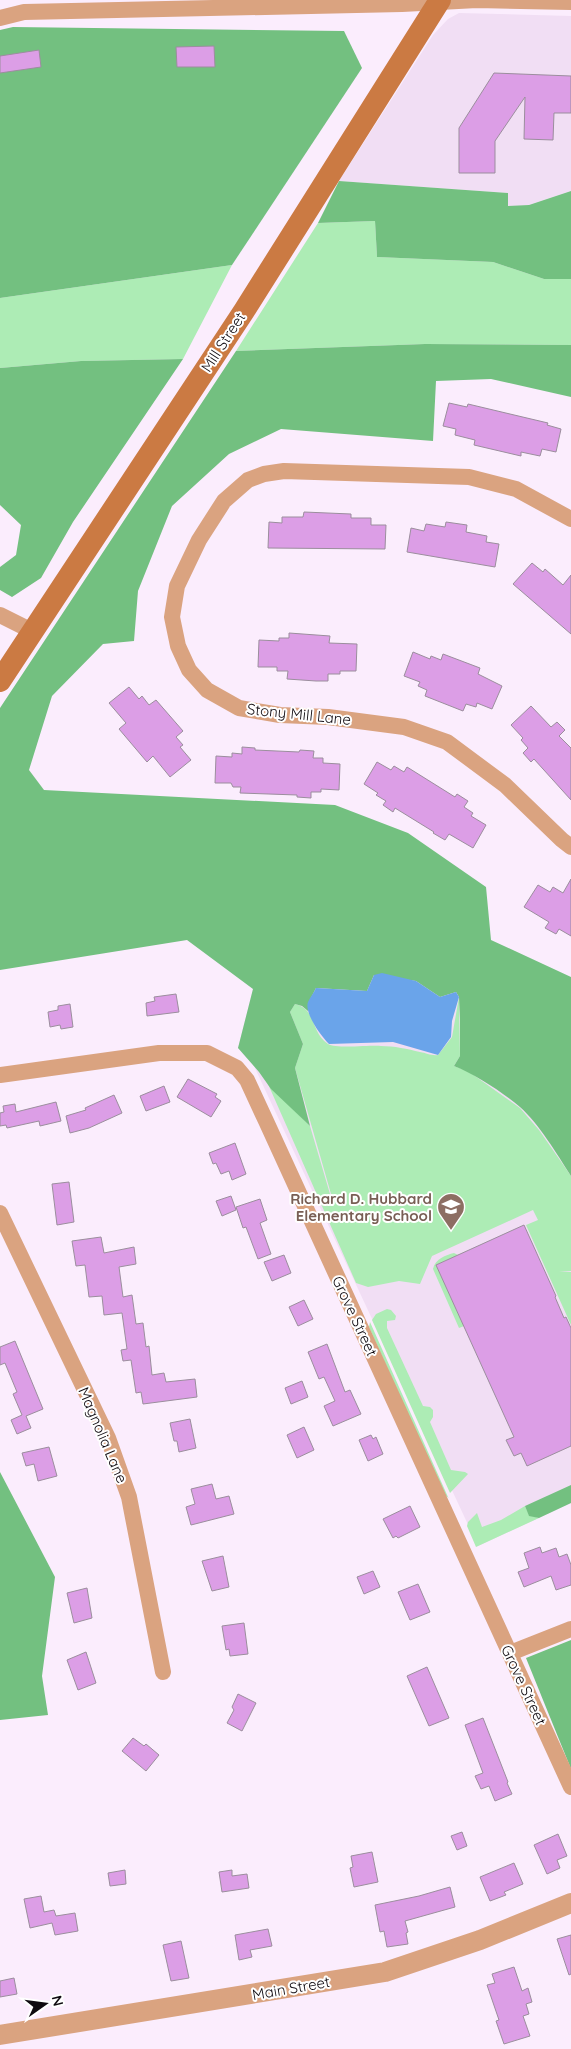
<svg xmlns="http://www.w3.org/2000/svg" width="571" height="2049" font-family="Quicksand,sans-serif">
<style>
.built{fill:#f1def4}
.green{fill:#adecb5}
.forest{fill:#73c080}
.water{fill:#6aa4ea}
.building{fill:#dc9ee6;stroke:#9b8e9d}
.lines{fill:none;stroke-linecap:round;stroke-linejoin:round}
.minor{stroke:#daa380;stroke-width:16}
.tertiary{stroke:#daa380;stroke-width:20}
.secondary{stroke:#cb7a43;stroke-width:22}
.labels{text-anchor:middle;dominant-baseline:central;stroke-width:4;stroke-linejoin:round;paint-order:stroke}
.street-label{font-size:15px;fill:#0f0a10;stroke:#fff}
.education-label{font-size:15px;font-weight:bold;fill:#785e54;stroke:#fff;text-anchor:end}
</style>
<rect width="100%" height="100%" fill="#fbedfd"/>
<g class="built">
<path d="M459,13L571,16V191L529,205L508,207V193L339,181L433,35L448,19Z"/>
<path d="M478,949L571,1143V1503L478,1546L254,1066L238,1048L253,989Z"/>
</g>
<g class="green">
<path d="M375,221L377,257L493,262L544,279H571V345L425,344L236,351L318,223Z"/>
<path d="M232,265L183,359L81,361L0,368V298Z"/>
<path d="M459,997L460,1056L454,1066L468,1071L520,1108L539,1130L571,1176V1271H559L571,1272V1325L526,1225L538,1220L533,1210L432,1256L420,1284L399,1281L368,1287L356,1283L268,1084L310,1126L330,1194L326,1196L328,1202L333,1201L295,1068L303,1044L290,1012L295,1004C317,1009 310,1032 328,1044C336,1049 370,1045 381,1046C394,1046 408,1049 420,1052C427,1053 431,1056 438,1055L452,1037Z"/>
<path d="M454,1253L458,1255L436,1265L464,1326L459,1328L433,1269C435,1259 446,1255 454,1253Z"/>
<path d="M387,1309L391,1310L396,1316L395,1320L387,1321V1328L423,1406L430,1407L433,1410V1417L430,1422L451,1470L465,1472L468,1474L450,1493L372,1320L376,1314Z"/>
<path d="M370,1322L448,1497L449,1498L444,1495L369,1327Z"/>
<path d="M525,1506L529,1515L539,1518L476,1547L467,1526L468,1522L477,1513L482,1527L501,1520Z"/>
</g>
<g class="forest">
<path d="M13,27L344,31L362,68L232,265L0,298V30Z"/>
<path d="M339,181L508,193V206L529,205L571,191V279H544L493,262L377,257L375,221L318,223Z"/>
<path d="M425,344L571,345V397L491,379L436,381L433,441L281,429L229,454L172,506L138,591L134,641L103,644L52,696L29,770L44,790L335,805L408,833L486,887L491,940L571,977V1176C557,1154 539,1124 520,1107C502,1092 475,1074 454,1066L460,1056V1019L459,997L456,992L440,997L416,981L374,975L367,991L316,988L308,1004V1011L302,1006L295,1004L290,1012L303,1044L295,1068L310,1126L271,1089L259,1072L238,1048L253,989L187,940L0,970V708L236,351Z"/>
<path d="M183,359L73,522L41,578L12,597L0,590V567L16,555L21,525L0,505V368L81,361Z"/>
<path d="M0,1472L55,1577L42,1676L48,1715L0,1720Z"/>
<path d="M571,1485V1503L539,1518L529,1516L525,1506Z"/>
<path d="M571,1640V1769L526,1658Z"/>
</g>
<path class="water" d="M382,973L416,981L440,997L456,992L459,997L452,1021L451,1037L438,1055L393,1042L329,1044C321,1036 304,1013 308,1002C310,997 314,993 316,988L367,991L374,975Z"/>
<g class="building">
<path d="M214,46L215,67H177L176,47Z"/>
<path d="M39,50L41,67L0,73V56Z"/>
<path d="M494,73L571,76V113H554L553,140L524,139L525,97L495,141V173H459V128Z"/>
<path d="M449,403L467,407L468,404L510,414L548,423L547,425L561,429L556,452L542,449L540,456L521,452V456L474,445L475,440L455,435L456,429L443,426Z"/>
<path d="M304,512L351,514V518H371V525H386L385,549L268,548L269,522L282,523V517H303Z"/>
<path d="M446,522L467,525L466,532L487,536L486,542L499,544L495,567L407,552L411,528L424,531L426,524L445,527Z"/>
<path d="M532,563L543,572L545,569L563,585L571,575V634L513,584Z"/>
<path d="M289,633L330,636L329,643L357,644L356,671H340V674H328V681H316L287,679L288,671H277V667H258L259,640L279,641V638H289Z"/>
<path d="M413,652L430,659L431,656L441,660L443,654L480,668L478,674L502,686L492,709L477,703L476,707L466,704L463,711L425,696L427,690L418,686L420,682L404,676Z"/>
<path d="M129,687L139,699L142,696L149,705L156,700L183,731L176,737L183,745L180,747L191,760L170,777L153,756L147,762L119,729L126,723L109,703Z"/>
<path d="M531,706L551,727L557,722L565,730L559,736L571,748V800L534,759L531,762L523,753L528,748L521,740L523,738L511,725Z"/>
<path d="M242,747L255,748V750L299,752L300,750L314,751L313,758H323V763L340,764L339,790L321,789V792H311V798L297,797V795L240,793L241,787H233L231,783H215L216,756L232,757V753L242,754Z"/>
<path d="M377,762L391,770L394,766L404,772L407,767L455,797L457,794L468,801L464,807L473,813L471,816L486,825L473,848L449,834L445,840L433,833L434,832L395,808L393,812L383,805L386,801L376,795L378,793L364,784Z"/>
<path d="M571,879V936L559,929L556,934L545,928L549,922L524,907L538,885L550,892L553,887L563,893Z"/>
<path d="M176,994L179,1012L147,1016L146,1003L155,1001L154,997Z"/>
<path d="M70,1004L73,1027L61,1029L60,1025L50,1027L48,1012L58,1010V1006Z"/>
<path d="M188,1079L217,1094L215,1097L221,1101L211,1117L177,1097Z"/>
<path d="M164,1086L170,1102L146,1111L140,1096Z"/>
<path d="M114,1095L122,1113L89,1128L70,1133L66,1116L86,1110L85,1108Z"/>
<path d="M56,1102L61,1121L40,1126L39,1121L7,1128L6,1125L0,1126V1113L4,1112L3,1106L15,1104L16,1112Z"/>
<path d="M235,1143L246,1174L232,1180L229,1171L221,1174L216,1163L213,1164L209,1153Z"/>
<path d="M69,1182L74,1222L57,1225L52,1184Z"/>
<path d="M231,1196L236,1210L222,1216L216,1201Z"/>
<path d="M260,1199L267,1220L260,1223L271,1254L258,1259L246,1227L243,1228L236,1207Z"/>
<path d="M524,1225L556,1296L555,1297L564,1318L566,1317L571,1328V1446L527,1466L521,1453L514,1456L506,1440L514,1437L436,1265Z"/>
<path d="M101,1237L104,1253L134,1247L136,1264L119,1267L123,1297L132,1295L136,1324L143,1323L146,1347L149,1346L152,1375L164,1373L166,1382L195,1379L197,1397L143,1404L141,1392L136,1393L131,1360L123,1361L121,1350L127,1349L122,1313L104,1315L102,1296L89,1297L85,1265L76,1266L72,1241Z"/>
<path d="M284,1255L291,1273L272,1281L264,1262Z"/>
<path d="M304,1300L313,1319L298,1326L289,1307Z"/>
<path d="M15,1341L43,1409L26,1416L31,1428L17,1434L11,1420L22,1415L13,1394L17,1392L5,1363L0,1365V1347Z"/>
<path d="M327,1344L345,1392L350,1390L361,1414L333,1426L324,1406L335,1401L324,1377L319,1379L308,1352Z"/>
<path d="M302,1381L308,1397L291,1404L285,1388Z"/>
<path d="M190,1419L196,1448L179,1452L177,1441H174L170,1423Z"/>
<path d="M304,1427L314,1450L297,1458L287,1435Z"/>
<path d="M371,1435L373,1439L376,1437L383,1454L368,1461L359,1440Z"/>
<path d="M49,1447L57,1476L38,1481L34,1464L26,1466L22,1453Z"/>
<path d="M212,1484L216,1499L229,1496L234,1514L191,1525L186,1507L195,1504L191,1489Z"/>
<path d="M410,1506L420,1527L398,1538L396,1536L393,1538L383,1519Z"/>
<path d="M540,1547L542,1553L556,1548L559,1557L567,1554L571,1565V1585L556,1590L551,1576L524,1587L518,1572L529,1568L524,1553Z"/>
<path d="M223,1556L229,1587L212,1591L202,1561Z"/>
<path d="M373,1571L380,1587L364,1594L357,1577Z"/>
<path d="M418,1584L430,1612L410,1620L398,1592Z"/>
<path d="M87,1588L92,1618L74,1623L67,1593Z"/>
<path d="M244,1623L248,1654L230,1656L229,1649L226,1650L222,1626Z"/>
<path d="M86,1652L96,1683L78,1690L67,1660Z"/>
<path d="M427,1667L449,1718L429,1726L407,1676Z"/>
<path d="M238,1694L256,1703L242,1731L227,1723L234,1710L232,1707Z"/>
<path d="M483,1718L508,1782L507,1783L512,1794L495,1801L489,1786L481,1789L475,1776L483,1773L465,1725Z"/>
<path d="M133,1738L144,1746L146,1744L159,1755L146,1771L122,1751Z"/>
<path d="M462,1832L467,1846L457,1850L451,1836Z"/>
<path d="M558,1834L567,1856L557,1860L560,1868L547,1874L534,1845Z"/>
<path d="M372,1852L378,1882L354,1887L350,1868L353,1867L351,1856Z"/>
<path d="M514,1863L523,1884L504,1892L506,1895L490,1901L480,1877Z"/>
<path d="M125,1870L126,1884L110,1886L108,1873Z"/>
<path d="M232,1870V1876L247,1874L249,1888L222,1892L219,1872Z"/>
<path d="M450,1887L455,1907L405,1921L408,1932L406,1933L408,1944L387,1947L384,1931L380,1932L375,1905L419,1896Z"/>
<path d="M41,1896L44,1912L54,1910L56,1916L75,1913L78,1931L55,1935L52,1923L30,1928L24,1899Z"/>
<path d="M268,1929L272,1946L250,1950L252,1957L239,1960L235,1935Z"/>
<path d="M571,1935V1974L569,1975L557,1939Z"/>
<path d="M181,1941L189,1978L171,1981L163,1945Z"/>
<path d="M514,1967L522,1991L528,1988L532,2002L526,2004L529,2014L523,2016L530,2036L504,2044L496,2021L499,2020L487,1985L495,1983L492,1974Z"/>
<path d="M14,1978L17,1994L0,1997V1981Z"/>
</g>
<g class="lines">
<g class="minor">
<path d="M0,18L24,12L402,4L477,0L571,2"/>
<path d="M571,519L516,489L469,477L284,471L264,474L248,480L224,501L199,540L177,586L172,617L178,646L189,670L207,690L239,708L280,715L328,717L404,727L447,742L505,785L562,840L571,847"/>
<path d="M0,615L32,631"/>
<path d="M0,1075L159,1053H207L237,1068L247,1080L266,1121L571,1787"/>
<path d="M0,1213L108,1438L129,1497L163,1672"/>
<path d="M510,1653L571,1629"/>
</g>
<path class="tertiary" d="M0,2035L385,1972L480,1940L571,1903"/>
<path class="secondary" d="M0,681L244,311L440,0"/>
</g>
<defs>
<symbol id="school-pin" viewBox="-11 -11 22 30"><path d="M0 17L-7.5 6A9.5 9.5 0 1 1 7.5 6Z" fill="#8d6e63" stroke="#fff"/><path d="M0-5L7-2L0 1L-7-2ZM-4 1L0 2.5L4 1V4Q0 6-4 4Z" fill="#fff"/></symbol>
</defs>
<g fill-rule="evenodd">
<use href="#school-pin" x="435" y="1191" width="32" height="43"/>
</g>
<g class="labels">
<g class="street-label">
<text transform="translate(223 342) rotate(-57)">Mill Street</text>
<text transform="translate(299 714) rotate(6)">Stony Mill Lane</text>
<text transform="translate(355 1316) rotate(65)">Grove Street</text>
<text transform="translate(103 1435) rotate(67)">Magnolia Lane</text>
<text transform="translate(524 1685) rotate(65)">Grove Street</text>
<text transform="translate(291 1988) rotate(-10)">Main Street</text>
</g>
<g class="education-label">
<text x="432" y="1198">Richard D. Hubbard<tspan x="432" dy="17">Elementary School</tspan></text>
</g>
</g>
<g transform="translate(45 2004) rotate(76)" stroke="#ffffff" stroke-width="4" paint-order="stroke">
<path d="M0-4L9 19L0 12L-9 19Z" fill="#0f0a10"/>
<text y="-8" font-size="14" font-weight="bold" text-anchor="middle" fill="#0f0a10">N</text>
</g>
</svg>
